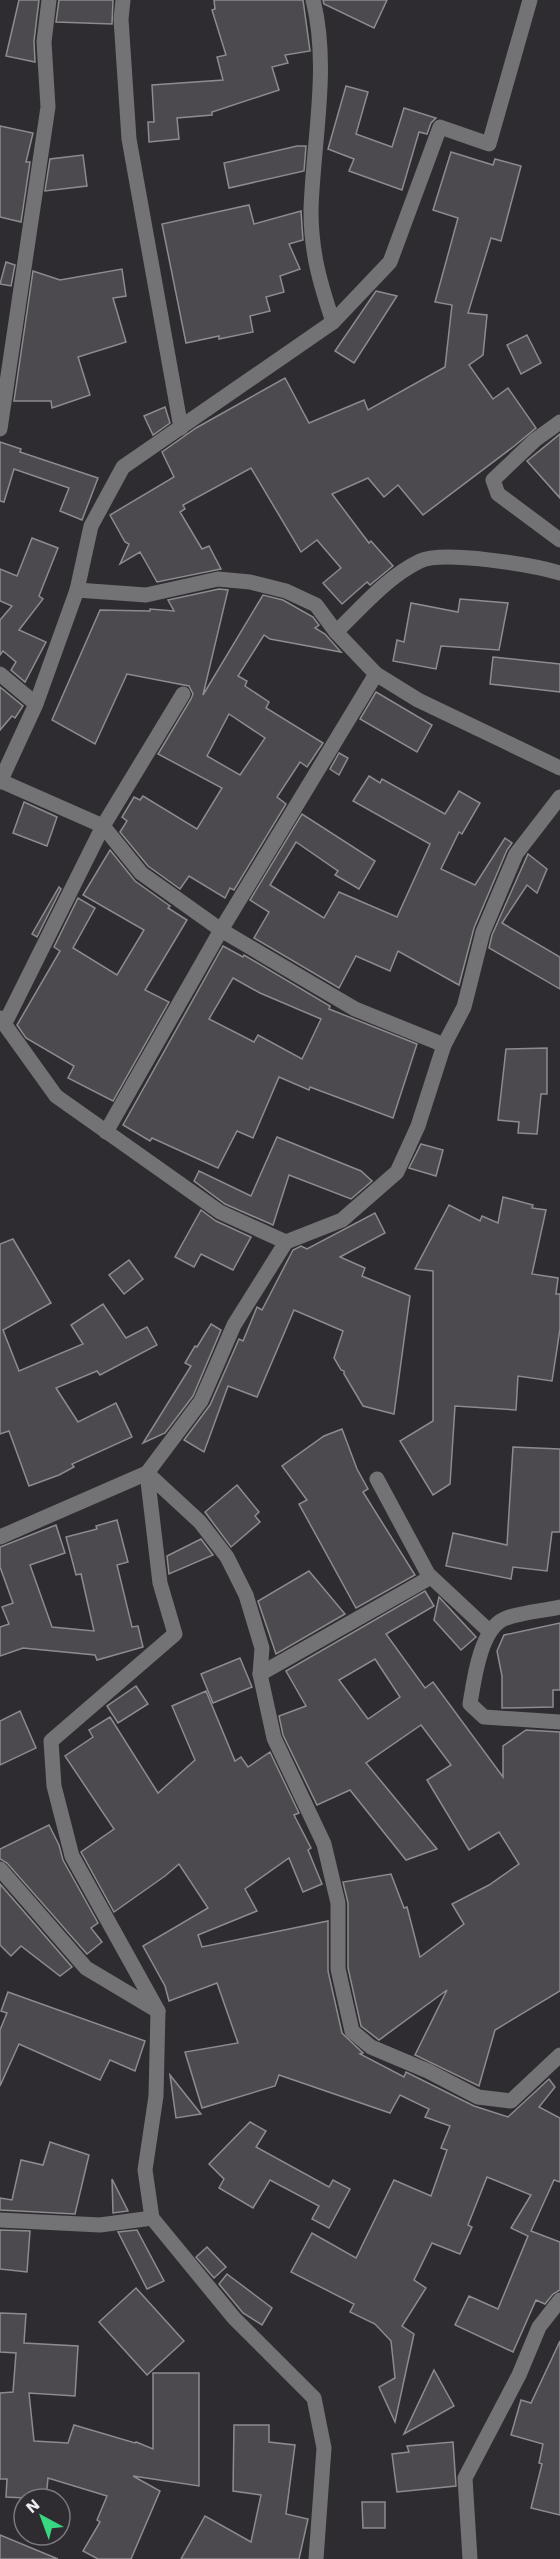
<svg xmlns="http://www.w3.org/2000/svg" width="560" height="2559" font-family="'Work Sans',sans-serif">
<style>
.building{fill:#4c4a4e;stroke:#8d8b90;stroke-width:1.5;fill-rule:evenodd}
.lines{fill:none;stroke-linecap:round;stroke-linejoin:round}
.minor{stroke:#737274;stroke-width:15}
</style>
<rect width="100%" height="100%" fill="#2e2c30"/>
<g class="building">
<path d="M19,0H39L34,41L35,62L6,56Z"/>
<path d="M59,0H113L112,24L56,22Z"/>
<path d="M214,0H303L310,51L285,55L288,63L272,67L279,90L212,112V115L177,118L179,139L149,142L148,122H154L152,85L223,80L217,57L226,55L212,10L215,9Z"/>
<path d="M323,0H387L374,28L324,4Z"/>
<path d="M346,86L368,92L356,134L392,147L404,108L436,118L431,123L427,134L419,132L402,190L349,171L354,159L328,149Z"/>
<path d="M0,126L33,133L26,162H30L21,222L0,217Z"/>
<path d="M297,146H306L304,171L229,188L224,163Z"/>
<path d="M451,152L493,165L495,159L521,166L501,241L491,238L468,313L487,315L483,355L469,365L493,399L508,388L536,428L513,447L423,515L398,485L384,497L368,478L332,494L369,543L371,541L393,566L370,585L367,582L342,604L323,583L341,568L317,540L301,552L251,468L183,505L185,509L180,512L202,549L209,546L221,569L157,582L140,552L120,564L129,544L125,542L110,515L174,477L162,452L196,428L285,378L309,423L364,400L368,410L445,367L452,305L435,302L458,218L433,210Z"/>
<path d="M83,155L87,186L45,191L50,159Z"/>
<path d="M249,205L254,224L301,211L303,240L289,244L300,269L280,276L284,292L266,297L270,311L250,316L253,332L219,339V336L186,343L162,224Z"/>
<path d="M6,262L15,265L11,286L0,284Z"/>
<path d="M122,269L126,296L113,298L126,342L78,357L90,395L52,408L51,401H14L33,271L60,280Z"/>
<path d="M376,291L397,296L354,363L335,351Z"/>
<path d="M527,335L541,363L521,374L507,345Z"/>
<path d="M165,407L170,423L153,435L144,416Z"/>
<path d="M560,434V498L527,461Z"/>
<path d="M0,442L21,449L20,452L98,478L82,520L60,511L69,488L14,469L4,502L0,501Z"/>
<path d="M32,538L58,548L39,596L43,599L19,630L46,642L25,682L11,670L16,662L3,651L0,655V620L12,606L0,601V569L17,576Z"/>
<path d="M219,589L228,590L203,695L263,595L283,600L313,617L319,625L315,628L325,634L341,652L270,639L264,635L238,676L247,681L245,686L269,702L266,708L323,743L307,767L300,762L277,797L286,804L234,890L230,888L225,898L189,876L180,889L148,866L120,832L127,821L122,817L134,797L140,800L143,796L197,829L222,788L158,754L191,699L193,694L189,686L127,674L95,744L52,720L100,610L150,611V609L174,611L168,600ZM229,714L265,738L240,775L207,756Z"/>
<path d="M460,599L508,603L499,650L441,646L436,669L393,661L397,640L404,642L411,603L458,612Z"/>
<path d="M493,657L560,664V692L490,684Z"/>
<path d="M0,687L23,706L15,718L12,716L0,730Z"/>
<path d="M376,692L432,725L417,752L360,719Z"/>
<path d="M339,753L348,758L339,775L330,769Z"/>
<path d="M369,776L380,783L382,779L445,814L459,791L480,803L462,834L459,832L441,869L475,885L505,838L512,843L507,850L474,928L459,985L398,951L390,971L356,956L339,988L254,938L269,912L250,900L302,814L375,861L359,889L335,875L338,871L296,842L270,885L324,918L339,892L397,917L430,844L353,801Z"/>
<path d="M24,802L57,817L47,846L13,833Z"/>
<path d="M110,850L135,881L170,906L168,908L187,920L145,990L169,1002L113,1101L68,1078L74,1066L26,1038L17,1025L60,951L54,947L78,898L95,908L73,948L117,975L144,930L83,895Z"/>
<path d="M528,854L547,869L537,893L527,885L502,923L560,957V989L489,948L492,935Z"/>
<path d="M59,887L61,889L37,937L32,934Z"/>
<path d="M223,946L243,957L244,955L330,1006L329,1009L417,1044L393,1118L310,1087L309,1090L279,1077L253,1138L237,1131L218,1168L152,1138L150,1141L123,1125ZM233,978L260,993L321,1019L302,1059L258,1035L254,1042L209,1019Z"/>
<path d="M547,1048V1094H541L537,1134L518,1133L519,1122L498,1120L506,1049Z"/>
<path d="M277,1137L361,1171L372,1181L351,1199L289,1175L273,1225L225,1204L194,1181L199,1171L251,1196Z"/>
<path d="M421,1144L443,1150L436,1176L409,1168Z"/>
<path d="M503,1197L533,1205L532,1208L546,1210L532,1274L558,1278L556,1294H560V1329L552,1381L518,1376L516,1410L455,1406L450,1484L433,1495L400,1441L433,1421V1271L415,1269L449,1205L480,1221L482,1216L498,1223Z"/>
<path d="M201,1210L216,1221L251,1237L233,1270L201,1254L194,1267L175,1257Z"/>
<path d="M375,1213L385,1233L340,1257L365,1268L362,1276L410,1296L394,1414L363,1406L344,1374V1371L341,1370L334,1358L343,1331L294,1310L257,1397L228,1386L204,1452L184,1440L210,1405L239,1339L243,1341L257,1307L262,1310L293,1250L301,1246L307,1249Z"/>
<path d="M13,1239L51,1303L3,1330L19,1371L83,1344L71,1325L103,1304L126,1338L147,1327L157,1345L100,1375L97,1371L56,1388L78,1422L116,1403L132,1437L72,1464L74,1467L59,1475L29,1486L9,1431L0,1434V1244Z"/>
<path d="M129,1260L143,1279L124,1294L109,1275Z"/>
<path d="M211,1324L221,1330L193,1396L165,1433L143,1443L191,1366L185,1363L195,1346L197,1347Z"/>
<path d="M342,1429L357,1469L368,1489L363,1492L415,1575L356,1608L299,1504L307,1500L282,1466L324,1436Z"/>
<path d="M513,1447L560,1449V1532H552L547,1571L513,1567L511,1579L446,1566L453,1533L507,1545Z"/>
<path d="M237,1485L259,1512L255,1516L260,1522L231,1547L205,1512Z"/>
<path d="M117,1520L128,1562L117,1565L132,1627L138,1626L143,1647L97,1660L95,1655L23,1648L0,1656V1627L9,1624L2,1607L13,1603L0,1567V1547L56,1525L65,1553L30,1565L52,1627L94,1631L81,1574L76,1575L66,1537L97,1529L96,1526Z"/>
<path d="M201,1539L213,1555L169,1574L167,1556Z"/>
<path d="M309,1571L345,1614L276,1654L258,1601Z"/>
<path d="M425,1591L434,1606L386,1634L425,1688L433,1682L503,1777V1746L526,1730L560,1732V1991L495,2030L479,2086L415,2055L447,1990L379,2040L361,2026L348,1968V1903L343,1882L391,1874L404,1908L407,1907L420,1957L464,1924L452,1904L489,1885L519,1864L499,1832L469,1850L427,1780L451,1765L421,1725L366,1763L437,1849L406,1860L350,1790L317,1805L283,1735L279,1716L306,1706L286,1671ZM375,1659L400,1697L368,1719L339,1680Z"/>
<path d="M439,1597L476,1637L461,1650L434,1620Z"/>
<path d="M560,1623V1690H553V1707L502,1708V1676L497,1651L504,1635Z"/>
<path d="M240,1658L252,1687L213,1703L201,1674Z"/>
<path d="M136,1686L148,1704L118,1723L107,1706Z"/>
<path d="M206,1691L235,1761L241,1757L248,1767L270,1752L299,1813L294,1815L311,1848L308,1850L322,1884L303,1892L289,1858L245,1889L257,1911L198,1935L202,1947L328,1921V1971L342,2033L363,2053L360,2054L404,2077L406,2072L474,2106L508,2117L549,2079L555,2087L539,2107L560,2118V2182L554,2180L531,2231L560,2242V2290L553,2294L545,2304L536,2300L513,2352L455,2325L469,2296L498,2309L528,2236L511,2228L531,2195L487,2177L468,2225L472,2227L460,2254L432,2243L414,2280L426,2288L402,2326L414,2334L395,2422L379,2387L395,2378L391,2341L375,2324L350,2312L354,2304L291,2272L312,2233L356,2258L394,2180L431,2196L447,2150L441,2148L450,2126L425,2117L429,2109L400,2095L390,2113L279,2075L275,2086L202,2108L185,2052L238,2043L217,1983L169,2001L165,1986L143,1946L208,1908L179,1864L165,1876L114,1912L81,1852L114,1829L65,1756L93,1737L89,1730L110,1717L158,1793L195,1760L172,1706Z"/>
<path d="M20,1711L36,1748L0,1765V1721Z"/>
<path d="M49,1825L59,1845L63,1860L98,1923L91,1928L102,1942L87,1954L7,1863L0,1859V1849Z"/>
<path d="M0,1884L72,1967L60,1976L21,1946L11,1956L0,1945Z"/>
<path d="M8,1992L145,2041L135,2071L110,2060L100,2080L19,2044L0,2086V2030L7,2013L1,2011Z"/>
<path d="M170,2075L201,2114L176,2118Z"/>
<path d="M250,2122L266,2131L256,2147L329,2187L333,2180L350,2189L329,2228L312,2219L319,2206L270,2180L253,2208L219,2188L224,2179L209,2164Z"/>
<path d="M50,2142L89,2155L75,2214L0,2210V2198L12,2200L21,2160L43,2165Z"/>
<path d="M112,2179L128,2211L113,2213Z"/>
<path d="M0,2230L30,2231L27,2272L0,2269Z"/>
<path d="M137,2230L164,2281L147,2289L118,2232Z"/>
<path d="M207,2247L226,2267L214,2278L196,2257Z"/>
<path d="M227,2274L272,2308L262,2325L243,2313L219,2284Z"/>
<path d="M136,2288L184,2341L147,2375L99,2322Z"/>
<path d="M0,2313L26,2314L24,2343L78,2346L75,2396L29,2393L34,2441L68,2443L74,2425L135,2443L136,2442L153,2449V2373H199V2486L133,2476L160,2491L131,2559H98L83,2551L100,2522L97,2520L107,2496L48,2478L46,2499L6,2497L7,2479H0V2393L13,2392L16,2353L0,2352Z"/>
<path d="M560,2341V2515L531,2508L542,2464L539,2463L543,2444L511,2435L521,2400L531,2403Z"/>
<path d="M434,2370L454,2406L404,2434Z"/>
<path d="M234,2425H269V2442L295,2445L286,2514L308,2519L299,2559H181L205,2516L251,2542L261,2495L233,2491Z"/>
<path d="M453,2442L456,2486L397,2492L392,2454L409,2452L407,2446Z"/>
<path d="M362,2502H385V2528H363Z"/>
<path d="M0,2535L58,2559H0Z"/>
</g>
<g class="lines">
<g class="minor">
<path d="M123,0L121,19L129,139L181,428"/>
<path d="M313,0C330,66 313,142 311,210C311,253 320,283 333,322"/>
<path d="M560,422L535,440L493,480L498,494L560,540"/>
<path d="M0,429L48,107L44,42L49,0"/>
<path d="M77,590L146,595L218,579L250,582L286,591L316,605L336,632L376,674L418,700L560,768"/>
<path d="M336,632C362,607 387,577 420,561C443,550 533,565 560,573"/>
<path d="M0,674L36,704"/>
<path d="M1,781L103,826L141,873L221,930L355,1009L444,1045"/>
<path d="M0,782L36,704L77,590L91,526L123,467L333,322L390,262L440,127L489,144L530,0"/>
<path d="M0,1018L56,1096L220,1212L286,1242"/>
<path d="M5,1023L103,826L183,694"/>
<path d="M106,1132L221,930L376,674"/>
<path d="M147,1473L160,1583L175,1634L51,1741L54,1786L72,1856L158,2011L156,2096L145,2170L152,2218L234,2318L314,2398L324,2448L316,2559"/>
<path d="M147,1473L200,1522L227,1557L246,1595L262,1648L260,1674L274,1738L324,1844L338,1903V1969L352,2031L371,2047L428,2071L478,2097L511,2101L560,2055"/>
<path d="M377,1479L428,1574L489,1631"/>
<path d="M0,1537L147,1473L201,1401L234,1325L286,1242L342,1220L397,1172L418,1126L444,1045L464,1007L483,932L516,854L560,797"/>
<path d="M560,1607C543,1611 520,1612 504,1619C480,1630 474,1680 470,1704L484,1717L560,1722"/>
<path d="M260,1674L431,1577"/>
<path d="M0,1869L86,1968L158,2011"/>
<path d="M0,2220L100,2225L152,2218"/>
<path d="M470,2559L465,2478L519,2375L539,2327L560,2300"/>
</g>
</g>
<g transform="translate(42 2517) rotate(319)"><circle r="28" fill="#2e2c30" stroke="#7b797d" stroke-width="1.5"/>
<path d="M0-4.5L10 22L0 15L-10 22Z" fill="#37d880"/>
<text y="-9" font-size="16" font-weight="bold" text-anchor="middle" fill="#eeedf0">N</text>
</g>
</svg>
